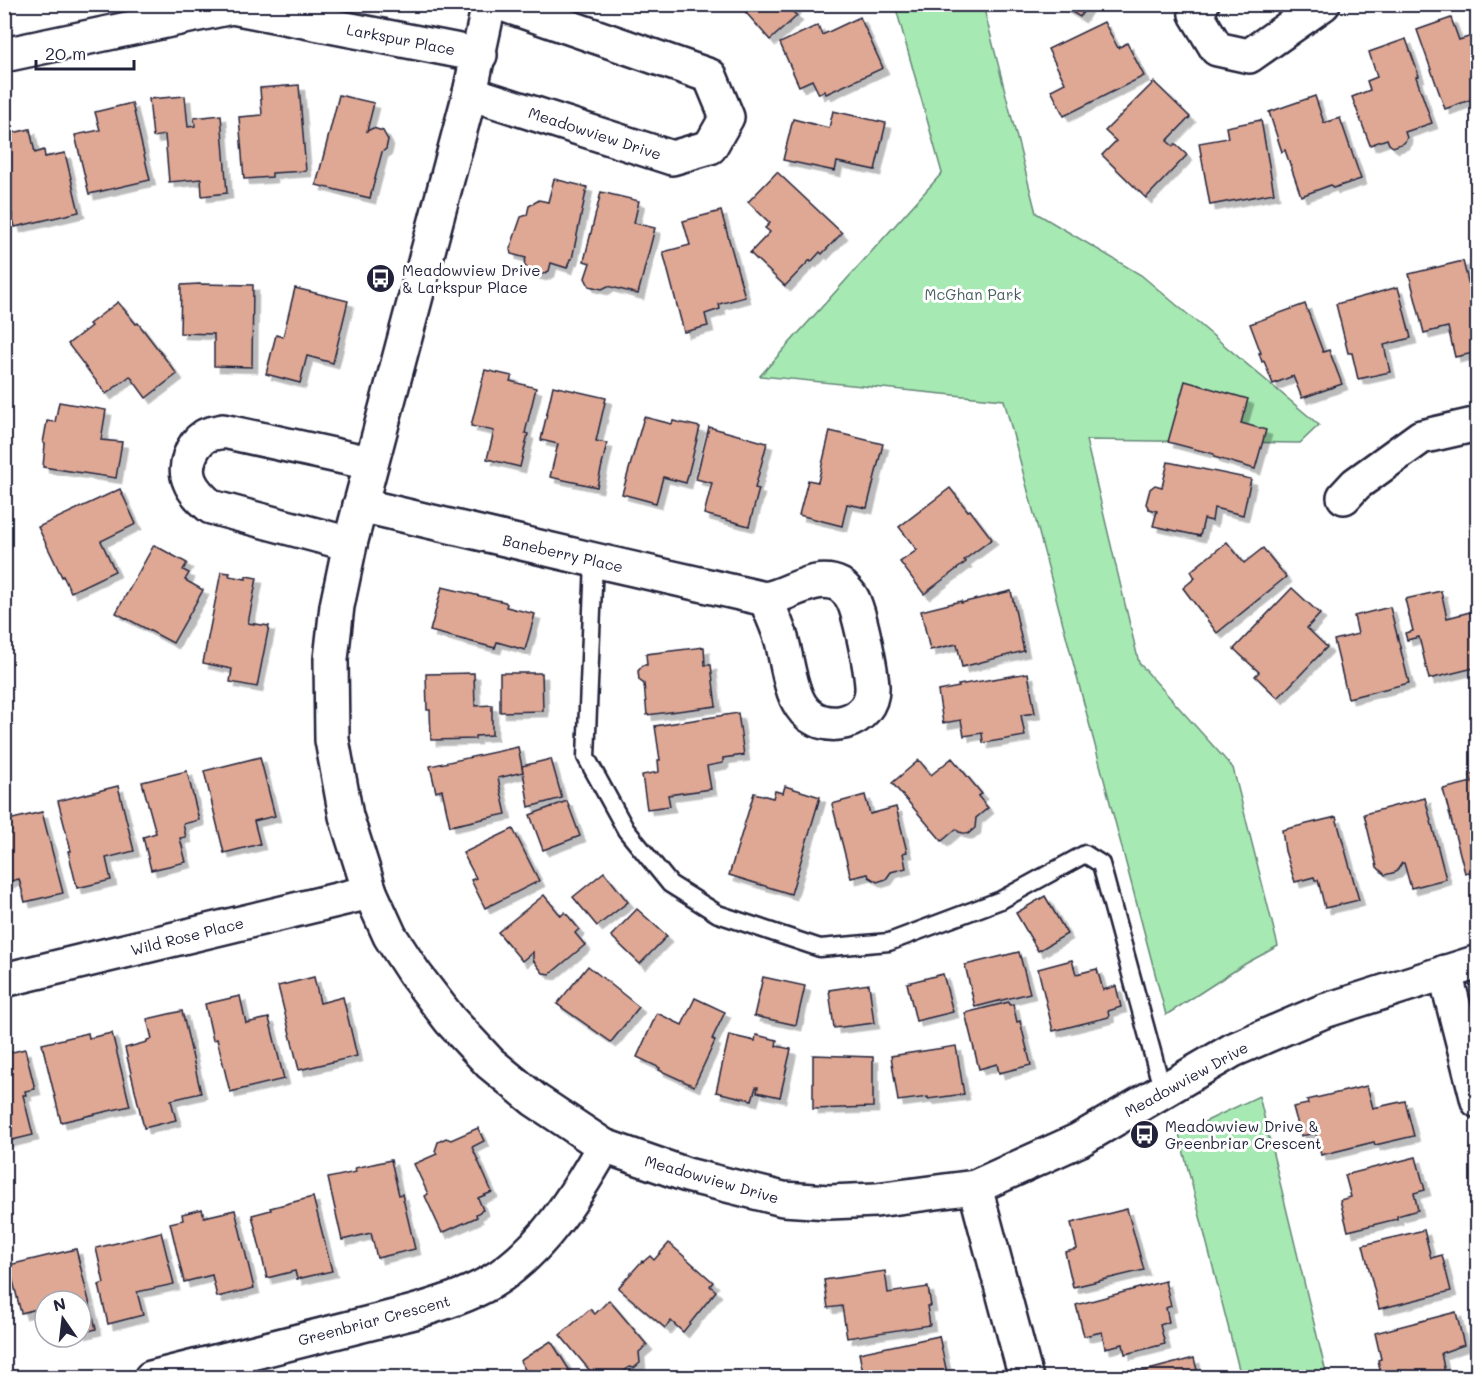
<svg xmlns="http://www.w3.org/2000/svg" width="1482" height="1382" font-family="Mali,sans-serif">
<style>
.green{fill:#a7e9b3;stroke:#648677;stroke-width:1.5}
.building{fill:#dea894;stroke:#22223b;stroke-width:1.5;filter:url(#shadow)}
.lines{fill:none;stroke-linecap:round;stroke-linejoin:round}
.service-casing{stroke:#22223b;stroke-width:21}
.minor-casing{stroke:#22223b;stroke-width:38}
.tertiary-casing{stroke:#22223b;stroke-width:38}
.service{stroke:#fff;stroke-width:16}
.minor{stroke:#fff;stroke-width:33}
.tertiary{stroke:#fff;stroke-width:33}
.labels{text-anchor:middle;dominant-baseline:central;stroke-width:6;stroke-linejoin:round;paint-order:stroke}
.street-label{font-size:15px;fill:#22223b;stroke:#fff}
.poi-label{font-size:15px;fill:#22223b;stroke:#fff;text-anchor:start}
.park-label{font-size:15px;fill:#4a5e5f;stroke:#fff}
</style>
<defs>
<filter id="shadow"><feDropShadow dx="5.5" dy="5.5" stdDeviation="0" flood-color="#0004"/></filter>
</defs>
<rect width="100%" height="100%" fill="#fff"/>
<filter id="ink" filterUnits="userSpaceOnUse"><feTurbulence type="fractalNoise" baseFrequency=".0167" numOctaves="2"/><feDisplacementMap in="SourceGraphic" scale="12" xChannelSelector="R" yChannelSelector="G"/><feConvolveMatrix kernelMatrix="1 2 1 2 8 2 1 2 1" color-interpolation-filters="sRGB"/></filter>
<g filter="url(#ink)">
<g class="green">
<path d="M895,5H983L1036,213L1141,275L1319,425L1300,443L1086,440L1139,663L1233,768L1278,946L1245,964L1166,1015L1004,400L760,376L942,173Z"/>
<path d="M1259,1096L1327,1377H1241L1179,1134Z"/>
</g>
<g class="building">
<path d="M743,4H798L792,11L797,16L770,40L741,7Z"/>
<path d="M1058,4H1088L1080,17Z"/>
<path d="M860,17L883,68L826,94L824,91L819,94L812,80L799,86L780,43L818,25L822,35Z"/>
<path d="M1451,18L1459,40L1478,34V97L1445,109L1417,30Z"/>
<path d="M1104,22L1118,48L1127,43L1144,76L1064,116L1051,90L1065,83L1048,49Z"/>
<path d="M1406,39L1419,76L1416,77L1432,123L1405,132L1407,138L1404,143L1393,147L1389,144L1387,139L1370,145L1352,97L1370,90L1367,81L1377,77L1369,52Z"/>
<path d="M1154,82L1190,117L1167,141L1173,146L1175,144L1187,155L1146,198L1102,155L1116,141L1105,131Z"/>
<path d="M299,85L306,171L272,173V177L244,179L239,117L262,115L260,88Z"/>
<path d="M339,95L374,103L367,131L373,128L383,131L388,140L386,149L382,152L370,198L316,185Z"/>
<path d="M185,96L188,127L195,126L194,118L221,115L227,193L202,196L201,179L169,182L165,135L153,137L149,99Z"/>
<path d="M1315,96L1324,123L1340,118L1361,179L1333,188L1331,185L1301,196L1285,150L1282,152L1269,112Z"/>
<path d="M132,103L150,180L89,194L75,135L100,130L95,112Z"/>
<path d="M833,111L886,123L875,170L837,162L835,171L783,160L793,119L829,128Z"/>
<path d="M1261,120L1274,193L1210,205L1199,143L1228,138L1226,127Z"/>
<path d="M30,129L35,153L44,150L45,157L65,153L79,212L15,227L4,180V135Z"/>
<path d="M777,172L842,233L822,254L820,252L811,262L810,260L785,286L750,253L770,232L765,228L770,223L748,202Z"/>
<path d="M554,179L587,187L572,259H570L567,268L551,263L549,271L541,275L529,272L524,264L526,258L511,254L510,249L521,217L527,215L529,206L539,200L548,202Z"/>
<path d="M601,192L639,201L634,223L655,228L638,294L608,286L602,289L589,286L585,278L590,263L584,261Z"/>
<path d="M721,211L745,297L719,304L720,309L705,314L708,326L684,332L663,252L690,245L683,221Z"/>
<path d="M1463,261L1475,310L1478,309V352L1455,357L1448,327L1424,333L1409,274Z"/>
<path d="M199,284L253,285L252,367L214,366V334L180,333L181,285Z"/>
<path d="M1398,287L1411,338L1384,345L1390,372L1358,379L1352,353H1348L1336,304Z"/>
<path d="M295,288L348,301L333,363L307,356L300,383L266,374L276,335L283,337Z"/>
<path d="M118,302L136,324L138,323L177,374L146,398L130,376L106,394L68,344L91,326L89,324Z"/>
<path d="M1305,304L1323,352L1329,350L1342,384L1302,398L1293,376L1273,384L1264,361L1262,362L1259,353H1261L1250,324Z"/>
<path d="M485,370L512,376L510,381L536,388L525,433L528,434L520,467L487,459L494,431L471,426Z"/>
<path d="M1185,381L1248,399L1241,423L1266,430L1255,469L1214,457V454L1168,442Z"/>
<path d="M553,386L606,398L596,441L607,443L597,487L550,477L558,444L541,440Z"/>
<path d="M59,402L106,410L101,440L122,442L116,478L43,467L45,444L43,443L47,421L55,422Z"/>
<path d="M644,417L672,424L673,421L700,427L686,483L663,477L656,503L622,494Z"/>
<path d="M709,427L767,443L755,488L759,489L749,526L704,514L712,483L696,479Z"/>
<path d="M830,431L883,444L867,508L847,504L842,526L799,515L808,480L818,482Z"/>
<path d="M1168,462L1251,479L1243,515L1214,508L1212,521L1204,519L1200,536L1153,526L1157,511L1149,509L1146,504L1150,489L1155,485L1162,487Z"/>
<path d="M950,488L968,511L970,510L992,539L964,560L966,562L924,594L900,562L917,550L899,527Z"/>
<path d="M120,489L136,524L101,541L115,571L71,592L63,576L62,577L38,527Z"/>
<path d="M1478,528V560L1470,530Z"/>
<path d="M1227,542L1244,563L1263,548L1286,577L1217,633L1183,588L1195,578L1191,571Z"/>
<path d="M154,545L187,563L183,570L189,573L185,580L203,590L173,643L116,613Z"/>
<path d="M221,572L230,573L229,576L246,579V576L257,578L248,623L269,626L257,687L230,682L232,669L203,663Z"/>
<path d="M442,587L505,602L507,604L506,607L535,614L525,650L497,642L495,648L430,631Z"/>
<path d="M1292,588L1320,614L1307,628L1327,647L1278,698L1255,676L1259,672L1234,649Z"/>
<path d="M1011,591L1024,651L962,667L957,644L930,650L921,611L961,601V603Z"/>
<path d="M1441,591L1447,618L1470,612L1478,643V667L1429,679L1419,637L1407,640L1405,633L1413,631L1405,599Z"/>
<path d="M1390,607L1409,683L1348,698L1334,640L1358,634L1354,616Z"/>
<path d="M704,647L705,665H711L716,706L647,715L644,684L639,680L638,671L643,665H647L646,654Z"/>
<path d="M474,673L475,706L492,705V735L475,736V739L431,740L430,710H427L426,674Z"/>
<path d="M500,673H542L543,711L500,712Z"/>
<path d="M1028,673L1035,713L1021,715L1025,736L983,743L982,733L964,736L961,720L943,723L938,691L959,687L958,685Z"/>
<path d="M738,713L744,755L723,758V763L707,766L711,789L668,795L670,806L647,809L642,775L659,772L658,760H660L655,726Z"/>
<path d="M518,747L523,772L498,778L506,814L450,826L442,790L436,792L430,766Z"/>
<path d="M260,757L275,816L254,821L260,844L224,853L204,771Z"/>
<path d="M952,758L982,794L978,796L988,808L976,818L975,828L968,834L959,832L956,829L942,841L892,783L919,760L931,775Z"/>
<path d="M551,759L562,798L529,807L522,766Z"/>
<path d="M187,771L199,820L183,824L186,837L180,838L186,862L151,870L143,837L156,833L142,782Z"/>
<path d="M1478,773V870L1465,873L1443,789L1472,782L1470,775Z"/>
<path d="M118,786L134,851L106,858L111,880L77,888L68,851H71L58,801Z"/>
<path d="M785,786L820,797L791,894L729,875L754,793L773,798L775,791L783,793Z"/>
<path d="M865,795L870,814L896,807L907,852L903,853L906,868L891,872L886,879L877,882L869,877L868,874L851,878L832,804Z"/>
<path d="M1425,798L1446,879L1411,888L1404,863H1402L1396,872L1385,875L1377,867L1364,814Z"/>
<path d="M567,801L580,836L543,850L530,815Z"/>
<path d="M42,812L63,893L25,902L19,879L4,883V821Z"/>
<path d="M1336,817L1359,900L1325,908L1318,880H1315L1314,877L1295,882L1285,851L1282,830Z"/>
<path d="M513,829L539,881L485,908L471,880L476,878L463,853Z"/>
<path d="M604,872L628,902L597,926L573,897Z"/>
<path d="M544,895L561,916L565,912L579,929L575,933L585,945L550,974L543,973L533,960V952L522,961L498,932Z"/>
<path d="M1045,896L1067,934L1038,951L1016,913Z"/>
<path d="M637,909L667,936L640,964L611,936Z"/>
<path d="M1019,952L1030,993L975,1007L965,965Z"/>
<path d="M1072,960L1076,974L1097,969L1103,990L1116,986L1121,1007L1108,1011L1109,1017L1053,1031L1038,969Z"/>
<path d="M588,966L639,1007L611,1042L557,1004Z"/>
<path d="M943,974L953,1012L916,1021L907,983Z"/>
<path d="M314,977L320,1003L343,997L357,1056L299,1070L278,986Z"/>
<path d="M763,977L805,986L796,1025L754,1016Z"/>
<path d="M869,984L874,1023L834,1028L829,990Z"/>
<path d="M240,996L246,1023L269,1018L284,1079L230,1092L217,1039L213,1040L205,1004Z"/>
<path d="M695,998L725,1012L712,1039L715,1041L694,1086L659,1070L660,1068L637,1057L657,1013L682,1025Z"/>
<path d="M1009,1002L1010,1005L1013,1004L1017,1022L1020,1021L1031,1065L999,1073L997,1064L979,1069L965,1013Z"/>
<path d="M182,1011L201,1093L171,1100L176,1120L144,1128L125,1048L147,1042V1040L152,1039L147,1019Z"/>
<path d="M88,1033L89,1038L112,1033L130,1106L61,1122L42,1044Z"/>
<path d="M729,1035L755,1041L756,1035L777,1040L776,1046L791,1049L780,1097L757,1092L758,1087H756L752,1100L716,1092Z"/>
<path d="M956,1046L964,1094L928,1099V1097L898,1101L891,1056Z"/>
<path d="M25,1049L35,1089L25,1091L26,1095H23L33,1135L4,1142V1054Z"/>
<path d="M813,1055L873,1057V1107L813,1109Z"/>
<path d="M1367,1086L1373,1108L1405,1101L1414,1136L1375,1145L1374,1142L1321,1155L1316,1133L1301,1136L1293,1107L1308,1104L1307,1100Z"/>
<path d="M478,1128L484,1141L472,1147L492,1192L478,1198L483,1210L476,1214L477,1217L442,1233L425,1196L428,1194L414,1164L437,1154L435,1151L438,1142L446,1138L451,1140Z"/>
<path d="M1416,1157L1425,1190L1414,1193L1418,1210L1397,1216V1219L1348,1231L1340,1200L1351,1197L1345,1175Z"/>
<path d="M391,1160L399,1195L402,1194L415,1249L377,1258L371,1233L342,1240L328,1178L356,1172L355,1168Z"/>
<path d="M313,1197L332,1271L297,1279L295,1271L267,1278L252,1215L271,1210L270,1208Z"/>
<path d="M202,1209L204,1217L235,1210L254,1288L217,1297L212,1275L184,1282L170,1223L183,1220L182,1214Z"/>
<path d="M1127,1209L1144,1270L1073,1287L1065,1252L1077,1249L1071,1223Z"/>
<path d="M1424,1230L1431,1258L1442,1255L1451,1291L1379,1309L1363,1245Z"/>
<path d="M161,1232L174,1284L137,1292L143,1315L108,1324L99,1285L104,1283L96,1248Z"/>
<path d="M669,1243L713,1282L710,1286L716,1291L683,1332L671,1321L665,1328L618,1288L642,1261L643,1262L650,1256L654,1260Z"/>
<path d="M76,1249L96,1329L81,1333V1301H45V1326L41,1308L21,1313L9,1265Z"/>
<path d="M885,1271L888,1293L928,1287L931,1306H927L930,1325L847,1338L842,1306L828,1308L824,1280Z"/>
<path d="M1165,1281L1171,1306L1166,1308L1169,1322L1160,1325L1165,1344L1125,1354L1123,1344L1105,1348L1102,1332L1084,1336L1076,1305Z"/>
<path d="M609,1300L647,1345L639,1352L640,1363L634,1368L629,1367L617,1378H596L560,1335L590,1309L595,1314Z"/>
<path d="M1456,1312L1464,1345L1441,1353L1445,1373L1426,1378H1382L1378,1360L1381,1359L1375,1333Z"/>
<path d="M939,1336L947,1373L926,1378H864L859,1353Z"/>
<path d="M551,1341L570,1371L564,1374L566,1378H530L520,1361Z"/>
<path d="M1194,1358L1199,1378H1118Z"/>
</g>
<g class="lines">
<defs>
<path id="service" d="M594,561L586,757L626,830L670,884L718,914L820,948L889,942L1001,900L1085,854L1101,864L1163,1092"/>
<g id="minor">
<path d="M1202,4L1196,14L1217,49L1249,56L1323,4"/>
<path d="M4,55L232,7L480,55"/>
<path d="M470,93L672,158L710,147L727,117L710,76L502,4"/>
<path d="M1344,497L1356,484L1421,437L1478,424"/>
<path d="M360,505C494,537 627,568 761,598C781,602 812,571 840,585C843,587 850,594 852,598C860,612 871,669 872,686C874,724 821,737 801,706C790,690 787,660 782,641C778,627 771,613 766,599"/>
<path d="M350,544L211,507C203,500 194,492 190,482C183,467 191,445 205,436C210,433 217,433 223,431L370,463"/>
<path d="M1445,972L1478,1101"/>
<path d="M4,980L370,892"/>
<path d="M975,1187L1026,1378"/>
<path d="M151,1378L414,1312C440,1304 467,1296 491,1282C542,1251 575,1197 604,1146"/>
</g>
<path id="tertiary" d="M489,4L470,93L350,544L337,606L331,659L332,740L346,816L370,892L390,936L414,973L450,1020L490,1063L535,1100L604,1146L687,1175L783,1199L829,1202L876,1200L975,1187L1079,1140L1233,1050L1324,1011L1478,962"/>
</defs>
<use href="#service" class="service-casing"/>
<use href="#minor" class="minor-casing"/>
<use href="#tertiary" class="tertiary-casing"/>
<use href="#service" class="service"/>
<use href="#minor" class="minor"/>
<use href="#tertiary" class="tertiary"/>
</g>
</g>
<defs>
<symbol id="bus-disc" viewBox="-11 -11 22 22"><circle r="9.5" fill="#22223b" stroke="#fff"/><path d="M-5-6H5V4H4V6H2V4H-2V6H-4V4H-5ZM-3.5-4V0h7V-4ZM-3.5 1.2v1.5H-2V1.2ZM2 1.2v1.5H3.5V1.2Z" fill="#fff"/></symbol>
</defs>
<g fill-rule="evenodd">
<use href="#bus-disc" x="364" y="262" width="33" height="33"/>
<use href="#bus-disc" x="1128" y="1118" width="33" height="33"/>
</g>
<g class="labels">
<g class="street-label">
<text transform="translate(401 39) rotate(11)">Larkspur Place</text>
<text transform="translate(595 133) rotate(18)">Meadowview Drive</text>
<text transform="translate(563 553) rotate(13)">Baneberry Place</text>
<text transform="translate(187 936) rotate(-14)">Wild Rose Place</text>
<text transform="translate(1186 1079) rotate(-29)">Meadowview Drive</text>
<text transform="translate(712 1179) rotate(16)">Meadowview Drive</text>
<text transform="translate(374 1320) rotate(-15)">Greenbriar Crescent</text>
</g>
<g class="poi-label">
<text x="402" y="270">Meadowview Drive<tspan x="402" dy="17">&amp; Larkspur Place</tspan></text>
<text x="1165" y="1126">Meadowview Drive &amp;<tspan x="1165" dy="17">Greenbriar Crescent</tspan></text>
</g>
<g class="park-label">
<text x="973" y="294">McGhan Park</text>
</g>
</g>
<rect width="1482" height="1382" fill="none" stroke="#fff" stroke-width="24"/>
<rect x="12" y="12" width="1458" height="1358" fill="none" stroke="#22223b" stroke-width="2" filter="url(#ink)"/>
<g transform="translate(63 1319) rotate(346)"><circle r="28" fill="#ffffff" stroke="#a7a7b1" stroke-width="1.5"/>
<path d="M0-4.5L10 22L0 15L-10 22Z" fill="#22223b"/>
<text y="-9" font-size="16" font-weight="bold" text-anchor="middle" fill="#22223b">N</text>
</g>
<path d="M36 60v9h98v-9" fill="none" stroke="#22223b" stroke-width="3"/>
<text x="45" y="60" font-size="18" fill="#22223b" stroke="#ffffff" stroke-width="4.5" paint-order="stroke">20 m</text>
</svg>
